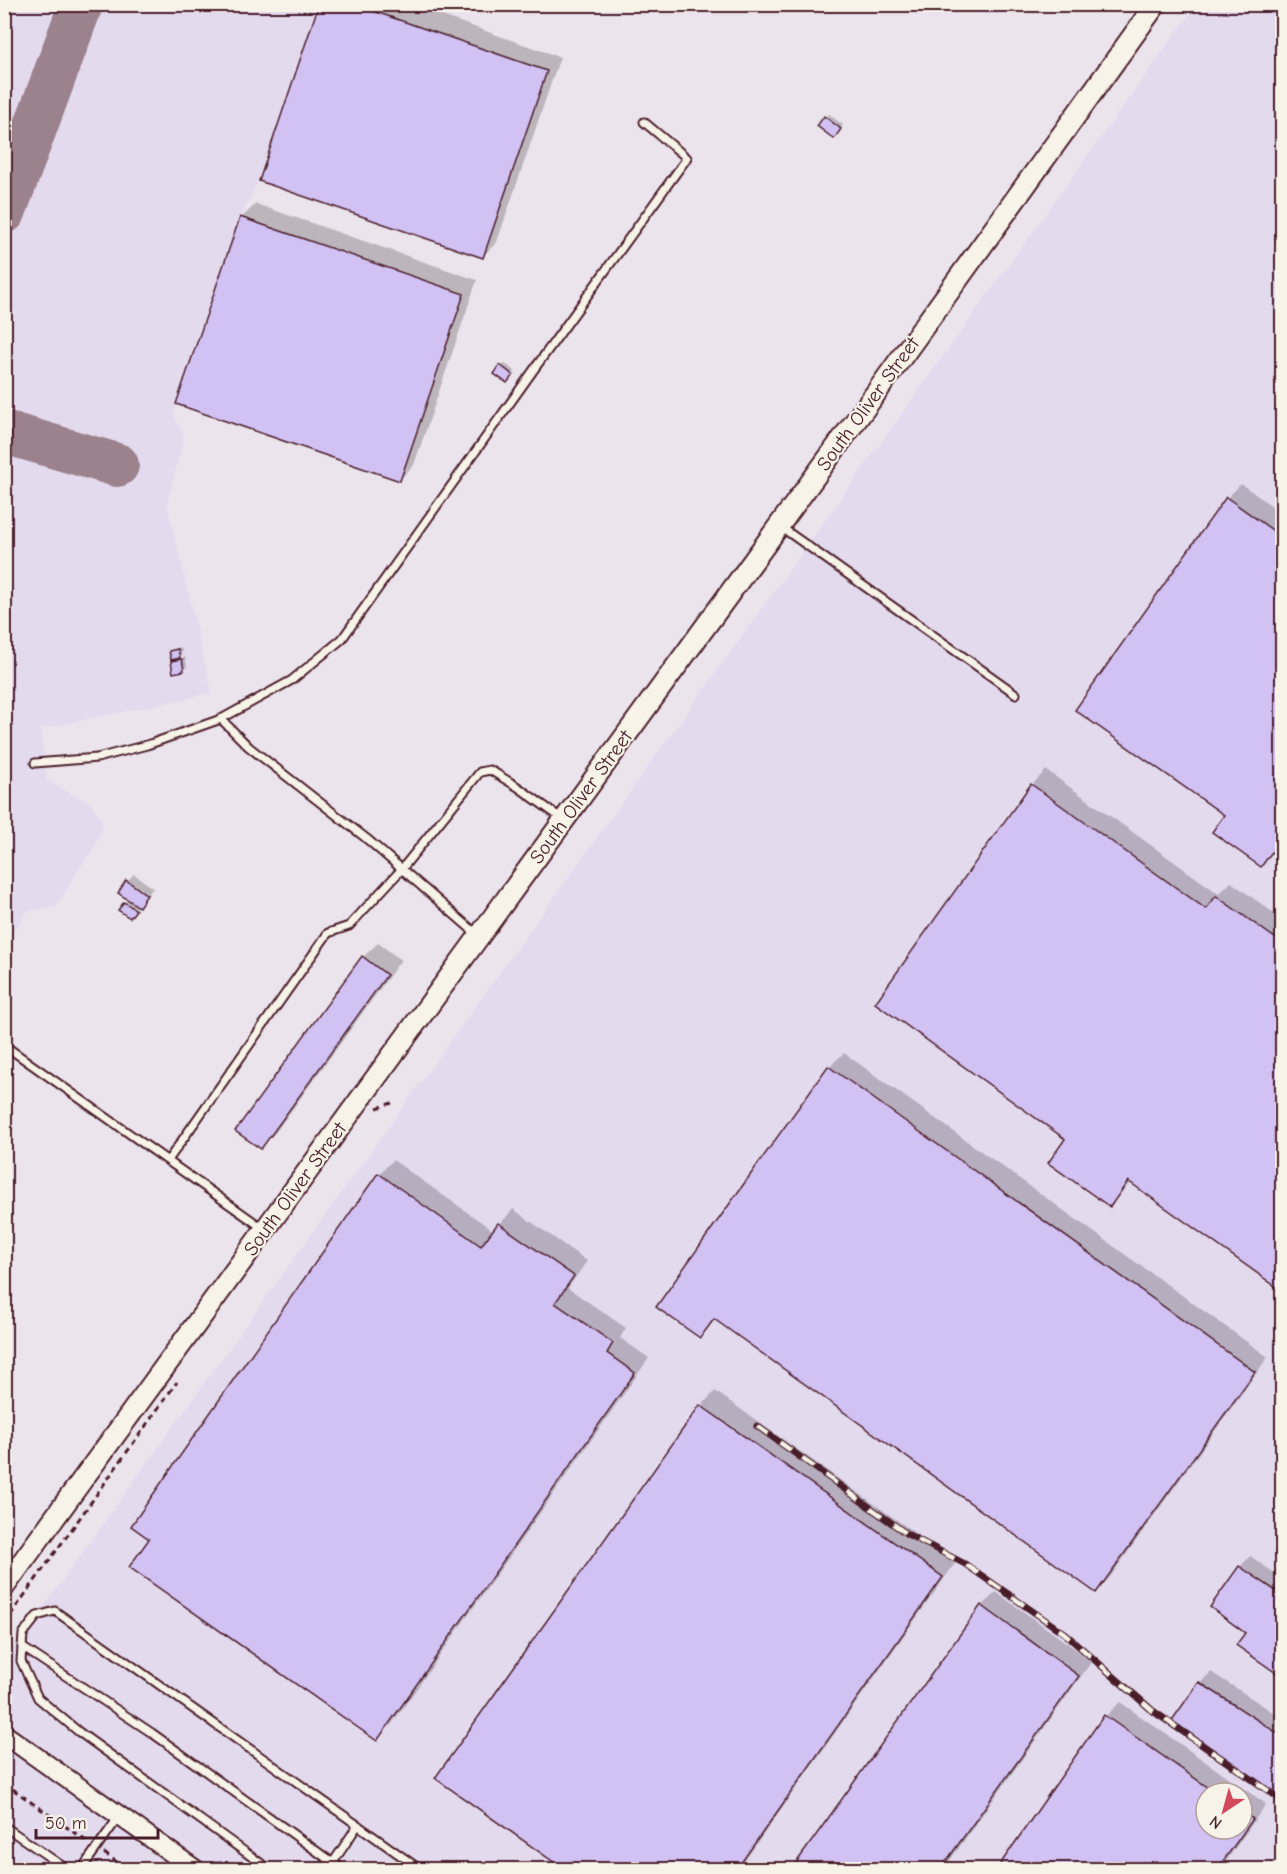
<svg xmlns="http://www.w3.org/2000/svg" width="1287" height="1874" font-family="'Comic Neue',sans-serif">
<style>
.built{fill:#e4daee;fill-rule:evenodd}
.shadow{fill:#0003;fill-rule:evenodd}
.lines{fill:none;stroke-linecap:round;stroke-linejoin:round}
.taxiway{stroke:#9b828c;stroke-width:44}
.building{fill:#d2c2f4;stroke:#4a1f2b;stroke-width:1.5}
.service-casing{stroke:#4a1f2b;stroke-width:11}
.tertiary-casing{stroke:#4a1f2b;stroke-width:22}
.secondary-casing{stroke:#4a1f2b;stroke-width:24}
.path{stroke:#4a1f2b;stroke-width:3;stroke-dasharray:6 4.5;stroke-linecap:butt}
.service{stroke:#f7f3e8;stroke-width:7}
.tertiary{stroke:#f7f3e8;stroke-width:18}
.secondary{stroke:#f7f3e8;stroke-width:20}
.rail-casing{stroke:#4a1f2b;stroke-width:7}
.rail{stroke:#f7f3e8;stroke-width:4.5;stroke-dasharray:14;stroke-linecap:butt}
.labels{text-anchor:middle;dominant-baseline:central;stroke-width:4.5;stroke-linejoin:round;paint-order:stroke}
.street-label{font-size:20px;fill:#4a1f2b;stroke:#f7f3e8}
</style>
<rect width="100%" height="100%" fill="#ece4ec"/>
<filter id="ink" filterUnits="userSpaceOnUse"><feTurbulence type="fractalNoise" baseFrequency=".0167" numOctaves="2"/><feDisplacementMap in="SourceGraphic" scale="12" xChannelSelector="R" yChannelSelector="G"/><feConvolveMatrix kernelMatrix="1 2 1 2 8 2 1 2 1" color-interpolation-filters="sRGB"/></filter>
<g filter="url(#ink)">
<g class="built">
<path d="M5,5H323L261,177L240,217L176,404L175,417L184,437L167,504L212,693L41,729L47,781L91,803L103,823L97,842L56,906L28,911L5,943Z"/>
<path d="M1196,5H1282V1869L5,1870V1660ZM1206,1793H1242V1829H1206Z"/>
</g>
<g class="shadow">
<path d="M321,4H408L560,57L497,242L483,256Z"/>
<path d="M829,114L843,125L837,134L826,117Z"/>
<path d="M256,204L477,280L414,465L400,479L241,218Z"/>
<path d="M505,364L515,371L510,378L502,366Z"/>
<path d="M1241,484L1282,513V849L1279,846L1261,865L1226,814L1227,498Z"/>
<path d="M181,647L182,653L177,659L185,657L187,666L184,669L173,662L178,657L171,652L174,649Z"/>
<path d="M1046,770L1219,894L1231,882L1282,919V1290L1131,1182L1110,1205L1068,1139L1032,785Z"/>
<path d="M134,874L153,888L133,914L120,909L129,899L127,881Z"/>
<path d="M378,943L401,960L275,1133L260,1147L363,957Z"/>
<path d="M844,1053L1268,1357L1110,1577L1096,1592L716,1319L700,1336L829,1067Z"/>
<path d="M393,1160L494,1231L513,1209L587,1261L568,1288L626,1328L620,1338L649,1358L391,1725L377,1739L151,1538L379,1174Z"/>
<path d="M715,1391L956,1562L738,1870H568L438,1777L701,1406Z"/>
<path d="M1250,1556L1282,1578V1675L1238,1644L1247,1633L1240,1567Z"/>
<path d="M996,1592L1092,1661L943,1870H793L982,1606Z"/>
<path d="M1211,1672L1282,1718V1787L1276,1794L1172,1722L1200,1683Z"/>
<path d="M1120,1702L1266,1804L1220,1870H998L1106,1716ZM1206,1793H1242V1829H1206Z"/>
</g>
<g class="lines">
<g class="taxiway">
<path d="M4,212L81,4"/>
<path d="M4,432L117,465"/>
</g>
</g>
<g class="building">
<path d="M319,4H353L547,71L483,258L259,181Z"/>
<path d="M824,116L841,129L834,139L817,126Z"/>
<path d="M240,217L464,294L400,481L176,404Z"/>
<path d="M500,365L513,375L507,383L494,374Z"/>
<path d="M1226,497L1282,537V851L1276,846L1261,867L1212,832L1224,815L1075,710Z"/>
<path d="M178,649L180,658L171,660L169,651Z"/>
<path d="M182,659L184,671L173,673L171,661Z"/>
<path d="M1031,784L1206,909L1216,896L1282,943V1291L1128,1181L1110,1207L1048,1163L1065,1139L875,1003Z"/>
<path d="M126,880L147,895L139,907L118,893Z"/>
<path d="M124,902L136,910L130,918L118,910Z"/>
<path d="M362,956L387,975L261,1149L235,1131Z"/>
<path d="M828,1066L1255,1372L1096,1593L714,1319L700,1338L656,1307Z"/>
<path d="M378,1173L481,1246L498,1223L574,1276L555,1303L613,1343L607,1353L635,1373L377,1741L129,1567L149,1539L131,1526Z"/>
<path d="M700,1405L943,1577L736,1870H565L435,1778Z"/>
<path d="M1239,1566L1282,1595V1677L1236,1645L1245,1633L1210,1607Z"/>
<path d="M981,1605L1079,1676L940,1870H791Z"/>
<path d="M1199,1682L1282,1736V1787L1276,1796L1170,1723Z"/>
<path d="M1104,1715L1216,1793H1206V1829H1242V1812L1253,1819L1217,1870H996Z"/>
</g>
<g class="lines">
<defs>
<g id="service">
<path d="M781,527L1016,694"/>
<path d="M221,719L249,747L367,839L479,936"/>
<path d="M35,763L97,758L147,745L221,719L292,680L342,639L535,368L687,158L644,122"/>
<path d="M4,1045L264,1229"/>
<path d="M169,1159L328,933L349,926L401,870L480,772L490,770L518,787L561,818"/>
<path d="M22,1647L152,1733L343,1870"/>
<path d="M4,1826L68,1870"/>
<path d="M81,1870L118,1818"/>
<path d="M270,1870L79,1732L38,1698L21,1661L23,1634L37,1616L55,1611L421,1870"/>
<path d="M328,1870L358,1825"/>
</g>
<path id="tertiary" d="M4,1734L196,1870"/>
<path id="secondary" d="M4,1587L881,386L1156,4"/>
</defs>
<use href="#service" class="service-casing"/>
<use href="#tertiary" class="tertiary-casing"/>
<use href="#secondary" class="secondary-casing"/>
<g class="path">
<path d="M377,1108L392,1103"/>
<path d="M4,1624L177,1382"/>
<path d="M4,1783L89,1843"/>
<path d="M104,1853L128,1870"/>
</g>
<use href="#service" class="service"/>
<use href="#tertiary" class="tertiary"/>
<use href="#secondary" class="secondary"/>
<defs>
<path id="rail" d="M757,1426L907,1534L965,1564L1064,1633L1153,1711L1282,1800"/>
</defs>
<use href="#rail" class="rail-casing"/>
<use href="#rail" class="rail"/>
</g>
</g>
<g class="labels">
<g class="street-label">
<text transform="translate(868 404) rotate(-54)">South Oliver Street</text>
<text transform="translate(581 797) rotate(-54)">South Oliver Street</text>
<text transform="translate(295 1189) rotate(-54)">South Oliver Street</text>
</g>
</g>
<rect width="1287" height="1874" fill="none" stroke="#f7f3e8" stroke-width="24"/>
<rect x="12" y="12" width="1263" height="1850" fill="none" stroke="#4a1f2b" stroke-width="2" filter="url(#ink)"/>
<g transform="translate(1224 1811) rotate(216)"><circle r="28" fill="#f7f3e8" stroke="#b29e9c" stroke-width="1.5"/>
<path d="M0-4.5L10 22L0 15L-10 22Z" fill="#d1495b"/>
<text y="-9" font-size="16" font-weight="bold" text-anchor="middle" fill="#4a1f2b">N</text>
</g>
<path d="M36 1829v9h122v-9" fill="none" stroke="#4a1f2b" stroke-width="3"/>
<text x="45" y="1829" font-size="18" fill="#4a1f2b" stroke="#f7f3e8" stroke-width="4.5" paint-order="stroke">50 m</text>
</svg>
